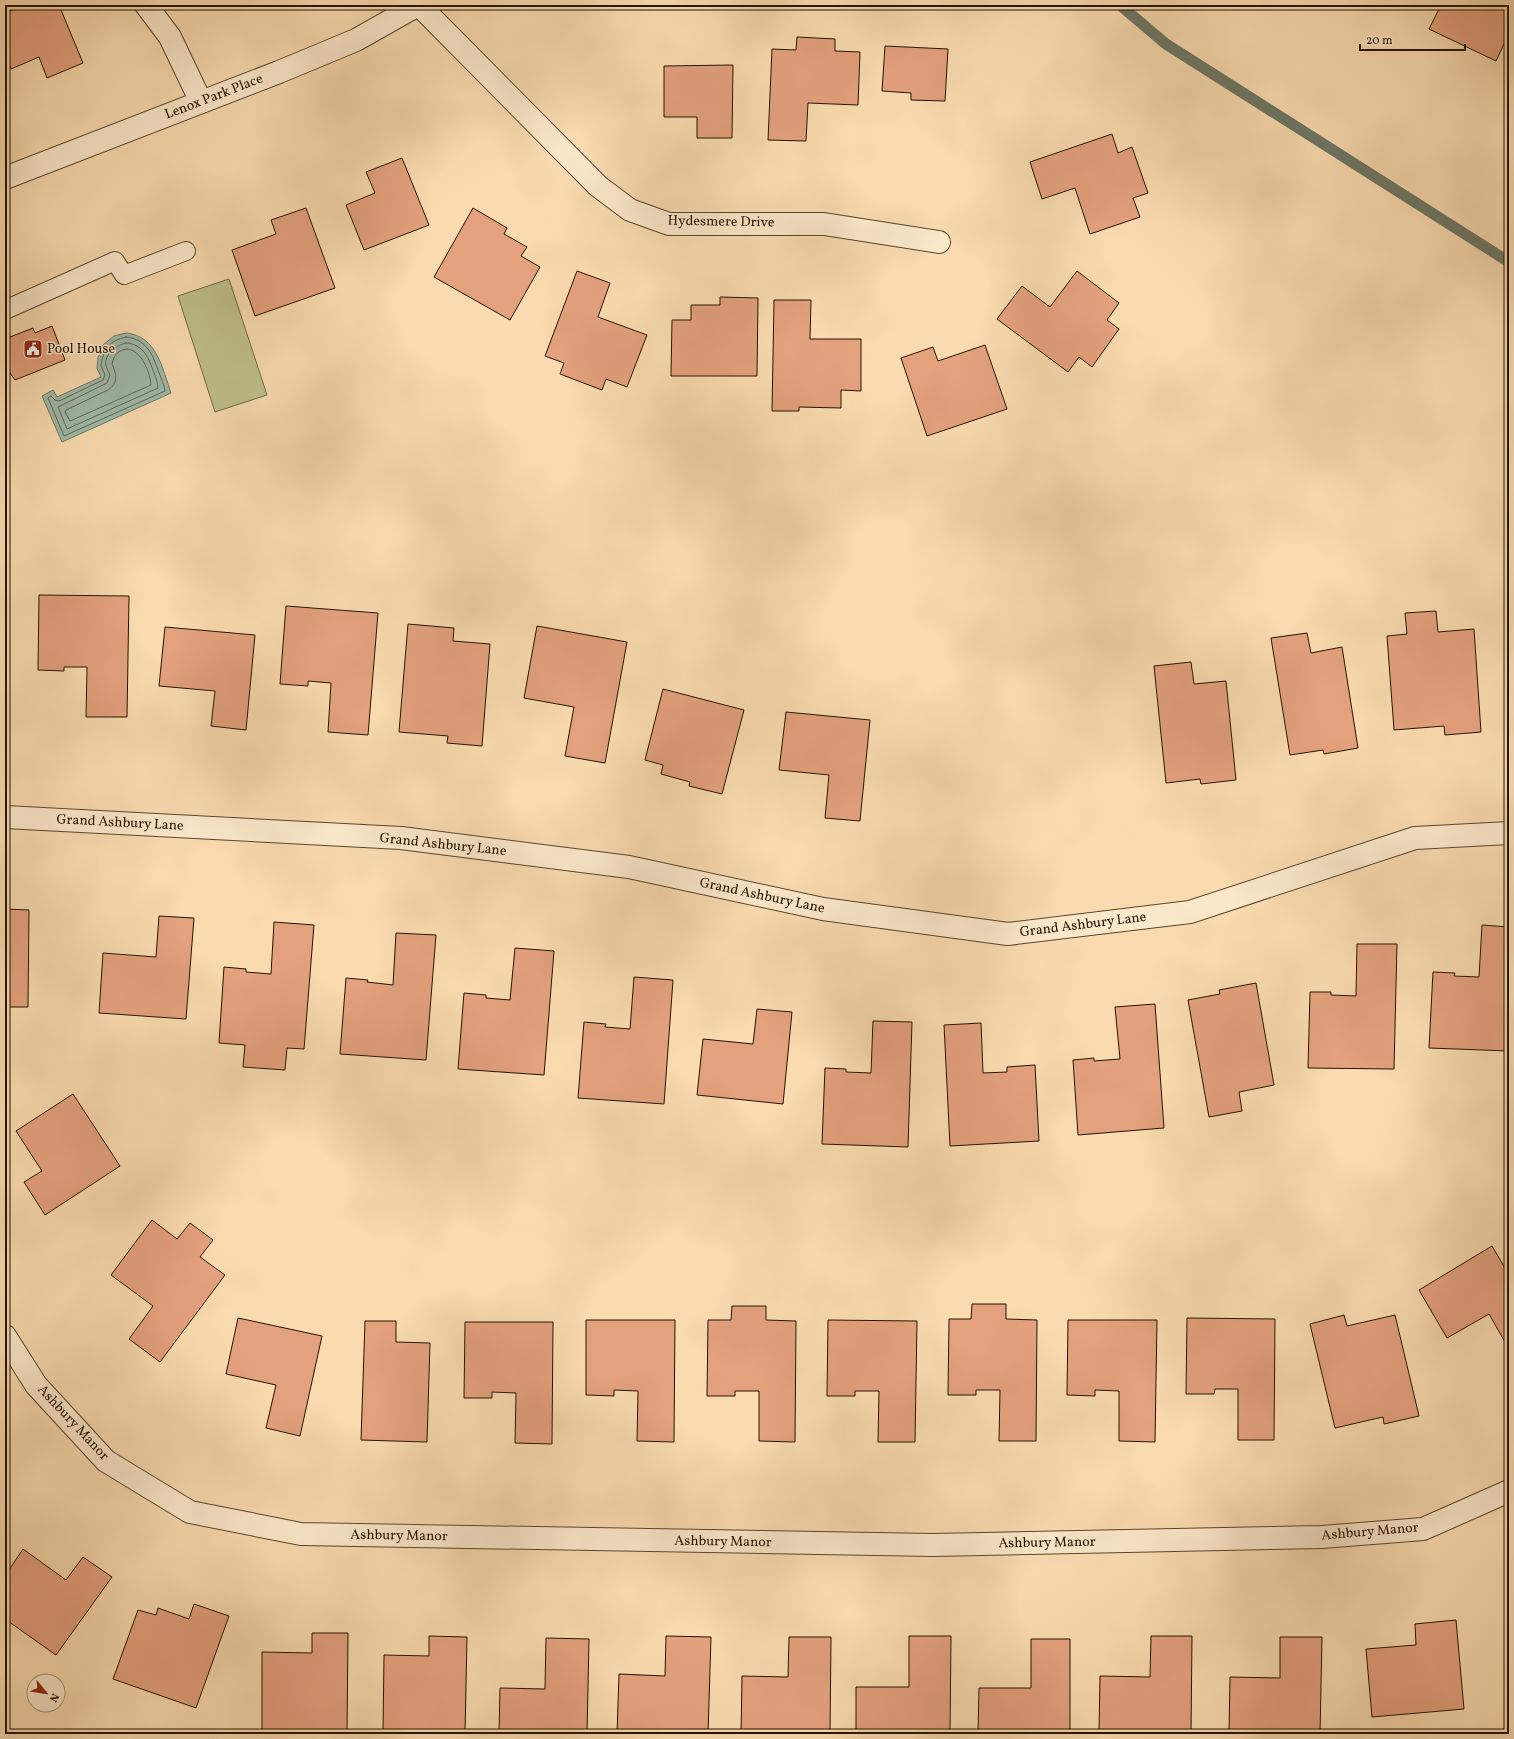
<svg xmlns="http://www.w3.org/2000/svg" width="1514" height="1739" font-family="Vollkorn,serif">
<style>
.green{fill:#bec08a;stroke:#716a46}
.water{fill:#9ebbab;stroke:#6d7867}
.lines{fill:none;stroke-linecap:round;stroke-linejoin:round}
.shore{stroke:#616856;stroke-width:1}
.stream{stroke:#6d7867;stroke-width:11}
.building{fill:#e4a17e;stroke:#241401}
.lane-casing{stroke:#59462c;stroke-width:20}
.street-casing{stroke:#59462c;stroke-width:24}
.lane{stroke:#fbe8cb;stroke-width:18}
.street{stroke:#fbe8cb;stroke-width:22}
.labels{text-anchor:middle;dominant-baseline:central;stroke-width:3;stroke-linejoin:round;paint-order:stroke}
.street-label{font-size:14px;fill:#241401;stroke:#fbe8cb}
.poi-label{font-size:14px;fill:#241401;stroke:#fbe8cb;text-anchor:start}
</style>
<rect width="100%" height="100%" fill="#f9dbaf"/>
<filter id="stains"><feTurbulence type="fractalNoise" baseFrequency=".005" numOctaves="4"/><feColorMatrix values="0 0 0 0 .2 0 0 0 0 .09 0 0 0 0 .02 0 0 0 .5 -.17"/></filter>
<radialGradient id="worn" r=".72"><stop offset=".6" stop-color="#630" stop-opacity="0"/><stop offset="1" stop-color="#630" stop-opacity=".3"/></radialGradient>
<path class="green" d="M229,279L267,395L215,412L178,296Z"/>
<path class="water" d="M126,333C157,336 162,368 171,393L62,442L42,396L53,390L57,397L101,377L97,368L98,358L103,345L114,336Z"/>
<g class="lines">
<g class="shore">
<path d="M126,337C147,339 153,355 159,373C161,378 164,385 165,391L64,436L48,398L51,396L55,400L59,401L103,380L105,375L101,366C103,349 109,341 126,337Z"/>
<path d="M126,343C144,344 149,359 154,373C156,378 158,383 158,388L67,429L58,407L107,383L110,375C109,372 107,369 106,366C104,354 116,345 126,343Z"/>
<path d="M127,349C142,350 150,373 151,385L70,421L65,412L66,410L108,390C118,383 117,375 112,364C114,355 118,350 127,349Z"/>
</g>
<path class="stream" d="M1120,5L1166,44L1509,262"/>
</g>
<g class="building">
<path d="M24,5H59L83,63L47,78L39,57L11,69L5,56V13Z"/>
<path d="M1441,5H1503L1509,8V33L1496,61L1429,29Z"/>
<path d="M797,37L835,39V51L860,52L858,105L808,103L806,141L768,140L772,49L796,50Z"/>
<path d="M885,46L948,49L945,101L911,100V93L882,91Z"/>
<path d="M733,65L732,138H697V117H664V66Z"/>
<path d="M1112,134L1118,153L1132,147L1148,193L1133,198L1140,217L1090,234L1075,188L1042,199L1030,162Z"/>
<path d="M402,158L429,225L364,250L346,205L375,193L366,172Z"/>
<path d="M306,208L335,288L255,316L232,250L276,234L271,220Z"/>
<path d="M473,208L507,228L504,234L527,247L521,256L540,267L510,320L434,277Z"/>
<path d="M577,271L610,283L598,317L647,335L627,387L606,379L602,390L560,374L564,363L545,356Z"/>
<path d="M1077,271L1119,303L1107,320L1119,329L1092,367L1079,357L1068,372L997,319L1022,286L1050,307Z"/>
<path d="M720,297L758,298L757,376H671L672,320H691V305H720Z"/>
<path d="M774,300H811L810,339H861V391L841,390V408L799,407V411H772Z"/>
<path d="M52,326L65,360L15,380L10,373L5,375V339L33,328L35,333Z"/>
<path d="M985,345L1007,409L927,436L901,358L933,347L938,361Z"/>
<path d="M39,595L129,596L127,717H86L87,667H64V671L38,670Z"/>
<path d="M286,606L378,613L368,735L328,732L331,683L308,681V686L280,684Z"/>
<path d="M1436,611L1438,632L1474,629L1481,732L1445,735L1444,726L1394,730L1387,636L1407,634L1405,613Z"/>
<path d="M408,624L454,628L453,641L490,644L482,746L447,743L448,736L399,732Z"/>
<path d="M537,626L627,642L605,763L565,756L574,707L524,698Z"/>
<path d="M165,627L255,635L246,730L211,726L215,691L159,686Z"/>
<path d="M1307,633L1311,653L1342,647L1358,748L1324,754L1323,750L1290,755L1271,638Z"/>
<path d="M1191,662L1194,684L1226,681L1236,780L1201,784L1200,779L1166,783L1154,666Z"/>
<path d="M663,689L744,710L722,794L689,786L690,782L661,774L663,765L645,760Z"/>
<path d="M786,712L870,720L860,821L825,818L829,775L779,770Z"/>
<path d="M5,909L29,910L28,1007H5Z"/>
<path d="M159,916L194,918L186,1019L99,1013L103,953L156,957Z"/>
<path d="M274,922L314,925L304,1049L287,1048L285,1070L243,1067L245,1045L219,1043L224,967L246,969V972L271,974Z"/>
<path d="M1482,925L1509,927V1051L1429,1048L1433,972L1455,973L1454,976L1479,977Z"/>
<path d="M396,933L436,935L426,1060L340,1054L346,978L368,980L367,982L393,985Z"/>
<path d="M1357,944H1397L1394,1069L1308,1068L1310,992H1331V995L1356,996Z"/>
<path d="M515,948L554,951L544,1075L458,1069L464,993L486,995V998L510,1000Z"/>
<path d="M634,977L673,980L664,1104L578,1098L584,1022L606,1024L605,1027L630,1029Z"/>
<path d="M1256,983L1274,1085L1239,1092L1242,1111L1209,1117L1188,1000L1220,994L1219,990Z"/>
<path d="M1155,1004L1164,1128L1078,1135L1073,1060L1094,1058V1061L1120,1059L1115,1007Z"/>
<path d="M757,1009L792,1012L783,1104L697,1095L703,1039L753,1044Z"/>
<path d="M873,1021L912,1022L908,1147L822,1144L825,1068L846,1069V1072L871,1073Z"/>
<path d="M981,1023L983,1073L1007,1072V1067L1035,1065L1039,1141L950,1146L944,1025Z"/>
<path d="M73,1094L120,1166L45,1215L24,1182L42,1171L16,1131Z"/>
<path d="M152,1220L177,1239L190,1223L213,1240L200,1257L225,1275L160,1362L129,1339L153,1306L111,1275Z"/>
<path d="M1492,1246L1509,1275V1349L1489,1314L1447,1338L1419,1290Z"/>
<path d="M972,1304H1006V1319L1037,1320L1036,1441H999L1000,1390H976V1395H948L949,1319H971Z"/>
<path d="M732,1306H766V1320L796,1321L795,1442L759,1441V1391H735V1396H707L708,1320H731Z"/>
<path d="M1344,1315L1347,1326L1395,1315L1419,1416L1384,1424L1383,1417L1335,1428L1310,1324Z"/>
<path d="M238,1318L322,1336L300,1436L266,1428L276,1385L226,1374Z"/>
<path d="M1187,1318L1275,1319L1274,1440H1238V1389H1215L1214,1394H1186Z"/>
<path d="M586,1320H675L674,1442L637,1441L638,1391L614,1390V1396L586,1395Z"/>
<path d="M828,1320L917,1321L915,1442H878L879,1391H855V1396H827Z"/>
<path d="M1068,1320H1157L1155,1442L1119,1441V1391L1095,1390V1396L1067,1395Z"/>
<path d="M365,1321H396V1342L430,1343L427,1442L361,1440Z"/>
<path d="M465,1322H553L552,1444L515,1443L516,1393L492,1392V1398H464Z"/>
<path d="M23,1549L66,1580L83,1557L112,1577L56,1655L5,1619V1576Z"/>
<path d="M194,1604L229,1616L196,1708L113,1679L138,1610L156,1615L158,1608L189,1619Z"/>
<path d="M1456,1620L1464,1709L1372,1717L1366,1649L1416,1645L1415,1624Z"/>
<path d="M312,1633H348L347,1734H262V1652L312,1653Z"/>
<path d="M429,1636L467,1637L465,1734H383L384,1655L429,1656Z"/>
<path d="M666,1636L711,1637L708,1734H617L619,1674L665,1676Z"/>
<path d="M909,1636H951L950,1734H856V1687H909Z"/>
<path d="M1151,1636H1192L1191,1734H1099L1100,1676L1150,1677Z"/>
<path d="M789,1637H831L830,1734H741L742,1676L788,1677Z"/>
<path d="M1280,1637H1322L1320,1734H1229L1230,1677L1280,1678Z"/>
<path d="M546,1638L589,1639L587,1734H499L500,1688L545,1689Z"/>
<path d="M1031,1639H1070V1734H978L979,1688H1031Z"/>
</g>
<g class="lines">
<defs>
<path id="lane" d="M5,310L115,261L124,275L186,251"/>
<g id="street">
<path d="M146,5L170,37L201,102"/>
<path d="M419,5L598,186L630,210L669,224H824L939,242"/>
<path d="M5,178L279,72L356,40L418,5"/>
<path d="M5,817L401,838L629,867L823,909L1008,934L1190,912L1415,838L1509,833"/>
<path d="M5,1336L36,1385L106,1461L190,1512L301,1534L933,1545L1322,1537L1423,1529L1509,1491"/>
</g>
</defs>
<use href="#lane" class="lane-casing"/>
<use href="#street" class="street-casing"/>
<use href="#lane" class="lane"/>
<use href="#street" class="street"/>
</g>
<defs>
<symbol id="civic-square" viewBox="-11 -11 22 22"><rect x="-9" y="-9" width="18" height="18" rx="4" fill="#8f2418" stroke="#fbe8cb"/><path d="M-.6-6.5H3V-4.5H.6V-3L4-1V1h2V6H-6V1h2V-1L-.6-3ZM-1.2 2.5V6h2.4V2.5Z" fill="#fff"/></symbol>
</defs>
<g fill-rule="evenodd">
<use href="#civic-square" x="22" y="338" width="22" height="22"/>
</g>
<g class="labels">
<g class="street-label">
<text transform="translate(214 97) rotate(-21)">Lenox Park Place</text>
<text transform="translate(721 222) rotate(1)">Hydesmere Drive</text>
<text transform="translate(120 823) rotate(3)">Grand Ashbury Lane</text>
<text transform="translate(443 845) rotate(6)">Grand Ashbury Lane</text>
<text transform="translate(762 896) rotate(12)">Grand Ashbury Lane</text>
<text transform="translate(1083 925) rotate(-7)">Grand Ashbury Lane</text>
<text transform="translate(73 1423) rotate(47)">Ashbury Manor</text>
<text transform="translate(1370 1532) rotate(-5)">Ashbury Manor</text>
<text transform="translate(399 1536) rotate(1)">Ashbury Manor</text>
<text transform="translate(723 1542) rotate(1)">Ashbury Manor</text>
<text transform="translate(1047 1543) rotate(-1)">Ashbury Manor</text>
</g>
<g class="poi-label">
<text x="47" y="349">Pool House</text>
</g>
</g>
<rect width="1514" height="1739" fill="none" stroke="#f9dbaf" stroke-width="20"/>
<rect x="6" y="6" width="1502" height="1727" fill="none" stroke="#241401" stroke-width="2"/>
<rect x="10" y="10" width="1494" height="1719" fill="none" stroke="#241401"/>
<g transform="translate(46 1693) rotate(120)"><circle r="19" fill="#fbe8cb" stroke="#a5937a"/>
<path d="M0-3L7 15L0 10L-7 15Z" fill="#8f2418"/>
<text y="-6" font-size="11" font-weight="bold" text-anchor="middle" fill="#241401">N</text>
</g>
<path d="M1360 44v6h105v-6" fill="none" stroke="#241401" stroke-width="2"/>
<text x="1366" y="44" font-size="12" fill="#241401" stroke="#fbe8cb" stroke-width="3" paint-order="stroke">20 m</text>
<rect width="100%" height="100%" filter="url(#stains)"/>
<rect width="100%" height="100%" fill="url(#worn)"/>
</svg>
